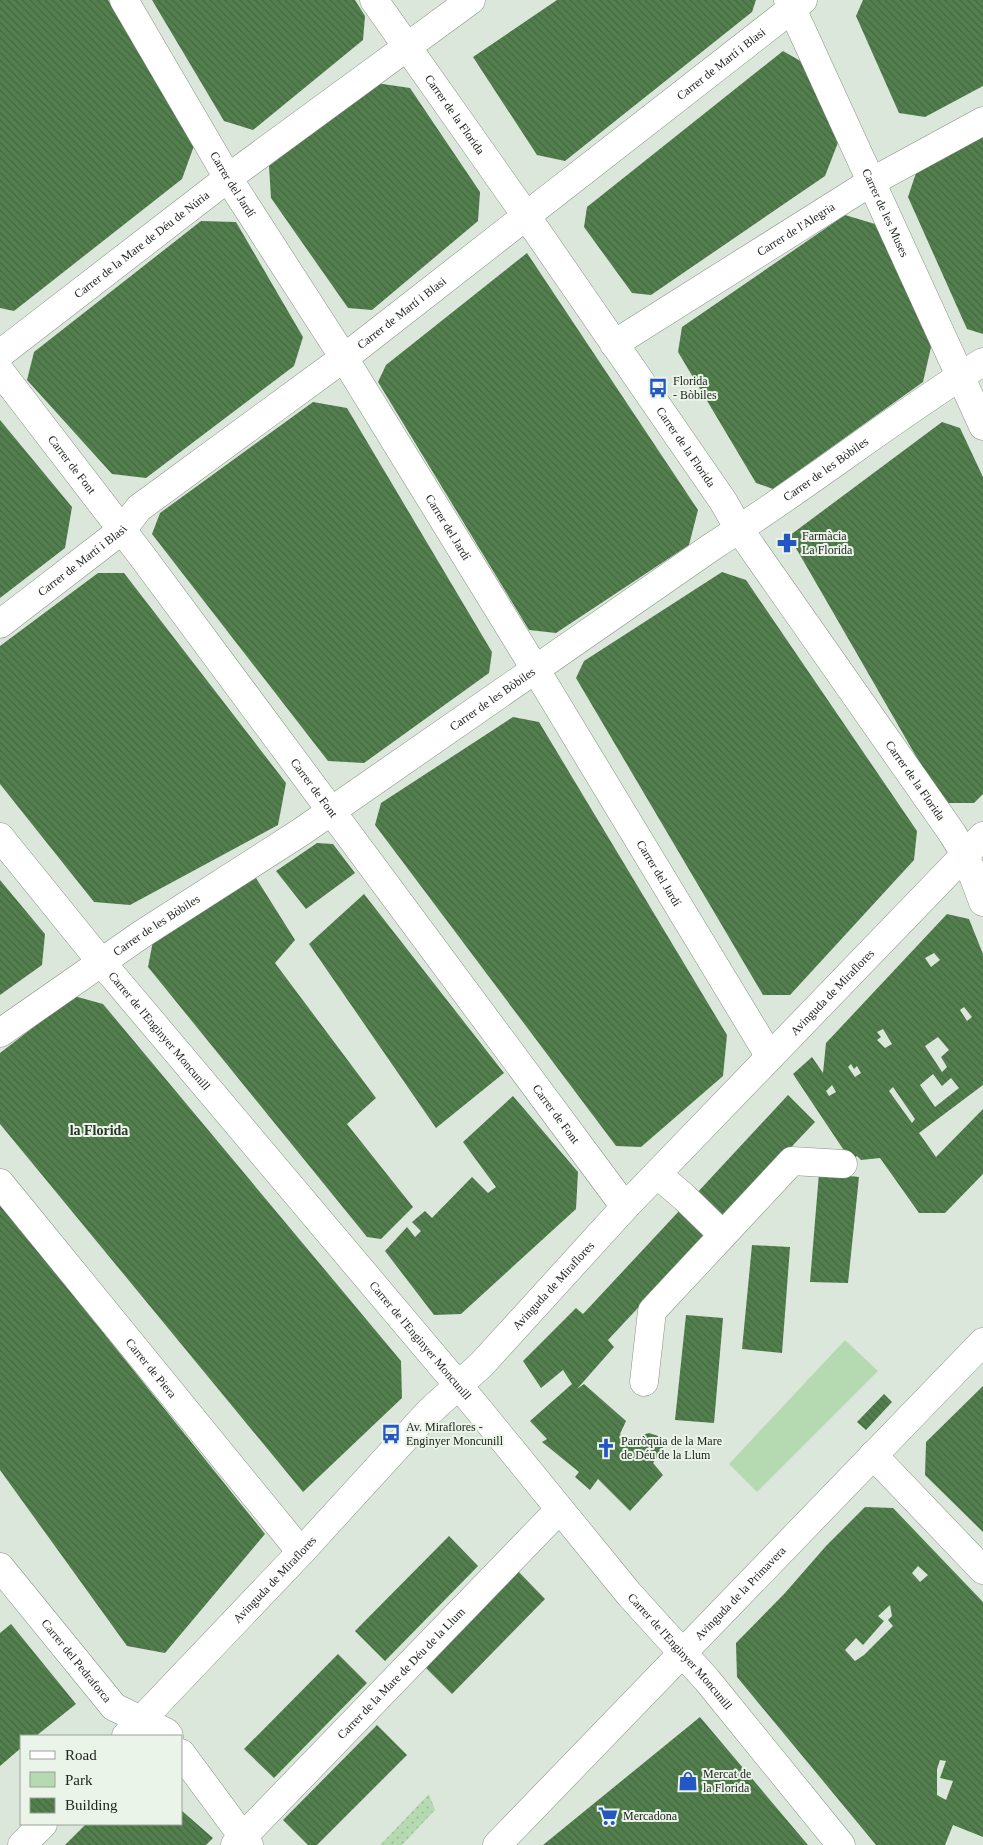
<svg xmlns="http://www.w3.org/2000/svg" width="983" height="1845" font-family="Georgia,serif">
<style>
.grass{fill:url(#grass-dots)}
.park{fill:#b5d9b1}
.building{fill:url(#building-back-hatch);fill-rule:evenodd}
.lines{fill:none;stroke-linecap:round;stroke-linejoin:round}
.minor-casing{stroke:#879186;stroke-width:29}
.minor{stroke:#fff;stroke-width:28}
.labels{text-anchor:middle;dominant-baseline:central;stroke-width:4;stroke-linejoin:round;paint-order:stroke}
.street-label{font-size:12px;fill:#222621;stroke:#eaf4e8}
.poi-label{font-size:12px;fill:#222621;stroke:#eaf4e8;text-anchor:start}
.neighbourhood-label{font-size:14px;font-weight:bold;fill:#2b342a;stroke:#eaf4e8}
</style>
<defs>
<pattern id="grass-dots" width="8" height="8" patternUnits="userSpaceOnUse" patternTransform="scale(1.25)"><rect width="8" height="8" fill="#b5d9b1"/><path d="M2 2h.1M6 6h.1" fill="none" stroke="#9bba98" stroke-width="1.8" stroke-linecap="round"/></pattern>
<pattern id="building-back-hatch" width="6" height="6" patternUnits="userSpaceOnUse" patternTransform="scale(1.25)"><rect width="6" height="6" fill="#537f4e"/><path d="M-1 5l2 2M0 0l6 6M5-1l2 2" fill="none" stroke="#446840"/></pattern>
</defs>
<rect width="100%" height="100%" fill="#dce7db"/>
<path class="grass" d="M429,1794L435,1810L402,1845H380Z"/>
<path class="park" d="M845,1340L878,1371L757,1492L729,1464Z"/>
<g class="building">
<path d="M0,0H108L195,143L182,179L14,311L0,308Z"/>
<path d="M152,0H355L365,16L363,40L253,130L224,121Z"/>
<path d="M557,0H756L752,12L565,161L537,155L473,57Z"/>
<path d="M863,0H983V86L925,117L899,113L856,16Z"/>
<path d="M783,51L804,63L839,140L825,176L651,295L632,293L584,227L587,207Z"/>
<path d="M376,83L410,88L480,192L478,221L372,310L348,308L271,198L269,166Z"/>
<path d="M983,135V334L967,329L908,197L918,167Z"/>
<path d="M845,215L875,224L932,343L923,382L773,489L756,483L678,352L682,327Z"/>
<path d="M201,221L236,222L303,337L294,366L146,478L112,474L27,380L34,352Z"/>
<path d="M527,253L698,510L689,545L556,633L529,630L378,382L386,365Z"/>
<path d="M313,402L347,408L492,652L489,673L364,763L328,761L152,534L160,513Z"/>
<path d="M0,420L72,507L65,548L0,598Z"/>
<path d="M942,422L960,428L983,477V794L974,803H943L789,536Z"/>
<path d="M722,572L746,580L917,831L914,860L790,995H763L576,678L584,661Z"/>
<path d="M98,573H124L286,783L278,825L130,905L94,902L0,784V646Z"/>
<path d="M513,717L539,722L727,1035L723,1076L641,1147L616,1146L375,825L381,803Z"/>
<path d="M317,843L333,844L355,873L306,909L276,871Z"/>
<path d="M256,878L295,940L275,963L376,1098L347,1124L413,1207L381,1239L367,1237L148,967L153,941Z"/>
<path d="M0,880L45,934L42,965L0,995Z"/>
<path d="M364,894L504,1073L436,1128L309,944Z"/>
<path d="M947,914L969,919L983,954V1085L919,1133L936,1157L983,1109V1174L945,1213H919L880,1158L861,1160L857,1156L851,1161L793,1074L812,1057L823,1073L826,1043ZM934,953L940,960L931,967L925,958ZM964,1007L972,1017L967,1021L960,1010ZM883,1029L892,1044L885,1048L877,1040L881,1037L877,1032ZM938,1037L949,1050L941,1057L947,1067L942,1072L925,1046ZM851,1064L854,1069L857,1066L861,1073L855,1077L848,1067ZM933,1074L942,1086L951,1078L959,1088L935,1107L920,1085ZM832,1085L836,1092L829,1096L826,1091ZM893,1087L915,1119L912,1123L889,1091Z"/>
<path d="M74,996L103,1004L401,1361L402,1398L303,1492L0,1124V1053Z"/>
<path d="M788,1095L815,1122L723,1219L696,1194Z"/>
<path d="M513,1096L578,1172L576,1209L461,1314L434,1315L385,1251L407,1227L415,1237L421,1231L412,1222L425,1211L432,1218L472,1177L488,1193L496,1187L463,1142Z"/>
<path d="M819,1173L859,1177L848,1283L810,1282Z"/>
<path d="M0,1204L265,1534L165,1653L127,1646L0,1470Z"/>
<path d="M680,1210L705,1236L608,1340L614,1347L577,1389L584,1384L626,1421L620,1434L633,1446L642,1435L649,1433L658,1436L663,1442V1450L653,1463L663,1475L630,1511L598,1479L590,1490L575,1477L579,1472L542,1442L547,1439L530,1421L572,1384L563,1370L541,1388L523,1361L576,1308L583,1314Z"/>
<path d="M752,1245L790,1247L782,1353L742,1349Z"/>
<path d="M686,1315L723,1318L714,1423L675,1420Z"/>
<path d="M983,1386V1532L925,1475L926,1442Z"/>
<path d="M884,1394L892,1402L866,1430L857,1422Z"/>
<path d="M865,1507L893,1508L983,1602V1837L953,1825L945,1845H876L737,1677L736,1643L785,1593L826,1546ZM918,1566L928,1575L920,1582L912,1573ZM890,1605L892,1616L888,1620L893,1626L864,1655L855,1661L845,1650L856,1638L863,1645L884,1621L878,1616ZM940,1760L946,1761L940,1778L953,1781L946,1800L937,1795V1769Z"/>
<path d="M449,1536L478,1566L385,1661L355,1631Z"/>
<path d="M516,1569L545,1599L452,1694L422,1664Z"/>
<path d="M11,1624L76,1704L36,1736H21V1748L0,1766V1633Z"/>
<path d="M338,1654L367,1683L274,1778L244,1749Z"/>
<path d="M700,1717L808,1845H543Z"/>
<path d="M377,1725L407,1755L317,1845H308L283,1820Z"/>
<path d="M181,1810L213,1838L206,1845H65L86,1824H181Z"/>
</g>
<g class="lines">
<defs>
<g id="minor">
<path id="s1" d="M124,0L228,178L344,358L545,685L770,1057"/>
<path id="s2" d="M374,0L527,217L723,501L739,529L952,833L965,854L983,902"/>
<path id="s3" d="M788,0L983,426"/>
<path id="s4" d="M614,344L871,182L983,121"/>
<path id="s5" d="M0,354L228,178L471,0"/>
<path id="s6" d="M0,371L142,556L625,1207"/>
<path id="s7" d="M0,624L122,530L139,508L353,351L803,0"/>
<path id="s8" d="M0,837L102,963L474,1404L629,1594L707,1680L841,1845"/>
<path id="s9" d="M0,1033L142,934L301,832L713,546C805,488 891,419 983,362"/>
<path id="s10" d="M0,1183L301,1552"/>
<path d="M722,1236L792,1161L843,1164"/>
<path d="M644,1382L652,1311L723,1235L685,1198L657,1174"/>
<path d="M873,1455L983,1570"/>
<path id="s11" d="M0,1567L114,1707L166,1732L169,1736"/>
<path id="s12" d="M126,1736L301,1552L429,1412L482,1364L625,1207L983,836"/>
<path d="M181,1753L249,1845"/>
<path d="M22,1845L43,1824"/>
<path id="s13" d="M235,1845L559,1510"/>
<path id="s14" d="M497,1845L983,1342"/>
</g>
</defs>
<use href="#minor" class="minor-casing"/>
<use href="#minor" class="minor"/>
</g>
<defs>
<symbol id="bus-bare" viewBox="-9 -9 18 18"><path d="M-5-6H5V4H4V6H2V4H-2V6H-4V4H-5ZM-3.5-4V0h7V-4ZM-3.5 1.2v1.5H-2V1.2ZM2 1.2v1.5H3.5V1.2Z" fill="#2457c4" stroke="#eaf4e8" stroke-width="2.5" paint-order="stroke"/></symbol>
<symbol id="pharmacy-bare" viewBox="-9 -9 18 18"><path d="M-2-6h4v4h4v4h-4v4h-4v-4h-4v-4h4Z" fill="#2457c4" stroke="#eaf4e8" stroke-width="2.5" paint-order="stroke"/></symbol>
<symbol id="church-bare" viewBox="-9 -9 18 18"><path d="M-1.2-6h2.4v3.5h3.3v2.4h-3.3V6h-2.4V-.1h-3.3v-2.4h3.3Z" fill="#2457c4" stroke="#eaf4e8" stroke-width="2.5" paint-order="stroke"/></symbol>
<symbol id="shop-bare" viewBox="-9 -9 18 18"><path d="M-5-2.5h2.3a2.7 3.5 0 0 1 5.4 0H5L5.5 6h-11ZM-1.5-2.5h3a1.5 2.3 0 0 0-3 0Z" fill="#2457c4" stroke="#eaf4e8" stroke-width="2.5" paint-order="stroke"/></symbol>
<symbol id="supermarket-bare" viewBox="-9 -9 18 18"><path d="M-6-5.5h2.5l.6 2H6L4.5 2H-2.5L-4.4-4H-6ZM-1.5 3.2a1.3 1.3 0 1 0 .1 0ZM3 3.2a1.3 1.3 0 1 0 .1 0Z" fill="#2457c4" stroke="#eaf4e8" stroke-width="2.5" paint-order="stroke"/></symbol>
</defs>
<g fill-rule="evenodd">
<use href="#bus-bare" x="644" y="374" width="28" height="28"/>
<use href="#pharmacy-bare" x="773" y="529" width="28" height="28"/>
<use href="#bus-bare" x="377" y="1420" width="28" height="28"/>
<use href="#church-bare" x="592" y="1434" width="28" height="28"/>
<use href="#shop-bare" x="674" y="1767" width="28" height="28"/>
<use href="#supermarket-bare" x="594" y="1802" width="28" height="28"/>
</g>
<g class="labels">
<g class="street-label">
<text stroke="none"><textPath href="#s7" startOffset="914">Carrer de Martí i Blasi</textPath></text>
<text stroke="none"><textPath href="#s2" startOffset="140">Carrer de la Florida</textPath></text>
<text stroke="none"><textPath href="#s1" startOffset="214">Carrer del Jardí</textPath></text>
<text stroke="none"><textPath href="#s3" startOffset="234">Carrer de les Muses</textPath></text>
<text stroke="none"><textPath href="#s4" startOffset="215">Carrer de l'Alegria</textPath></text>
<text stroke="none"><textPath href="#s5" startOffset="179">Carrer de la Mare de Déu de Núria</textPath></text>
<text stroke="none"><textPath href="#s7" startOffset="509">Carrer de Martí i Blasi</textPath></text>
<text stroke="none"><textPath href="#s2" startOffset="545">Carrer de la Florida</textPath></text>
<text stroke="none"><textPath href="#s6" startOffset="118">Carrer de Font</textPath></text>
<text stroke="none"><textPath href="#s9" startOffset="1000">Carrer de les Bòbiles</textPath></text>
<text stroke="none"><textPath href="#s1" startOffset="619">Carrer del Jardí</textPath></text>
<text stroke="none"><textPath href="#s7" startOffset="104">Carrer de Martí i Blasi</textPath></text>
<text stroke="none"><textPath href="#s9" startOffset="595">Carrer de les Bòbiles</textPath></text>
<text stroke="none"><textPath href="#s2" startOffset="950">Carrer de la Florida</textPath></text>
<text stroke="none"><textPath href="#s6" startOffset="522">Carrer de Font</textPath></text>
<text stroke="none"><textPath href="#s1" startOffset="1024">Carrer del Jardí</textPath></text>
<text stroke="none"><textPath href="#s9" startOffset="190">Carrer de les Bòbiles</textPath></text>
<text stroke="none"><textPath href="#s12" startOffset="1026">Avinguda de Miraflores</textPath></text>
<text stroke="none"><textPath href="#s8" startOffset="251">Carrer de l'Enginyer Moncunill</textPath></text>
<text stroke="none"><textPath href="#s6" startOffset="928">Carrer de Font</textPath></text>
<text stroke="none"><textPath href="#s12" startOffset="621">Avinguda de Miraflores</textPath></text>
<text stroke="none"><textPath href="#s8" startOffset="656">Carrer de l'Enginyer Moncunill</textPath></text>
<text stroke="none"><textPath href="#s10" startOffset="239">Carrer de Piera</textPath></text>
<text stroke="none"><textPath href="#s12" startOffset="216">Avinguda de Miraflores</textPath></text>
<text stroke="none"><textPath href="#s14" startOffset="350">Avinguda de la Primavera</textPath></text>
<text stroke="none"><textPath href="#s8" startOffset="1061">Carrer de l'Enginyer Moncunill</textPath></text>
<text stroke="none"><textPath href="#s11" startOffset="121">Carrer del Pedraforca</textPath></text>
<text stroke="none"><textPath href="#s13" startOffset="239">Carrer de la Mare de Déu de la Llum</textPath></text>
</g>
<g class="poi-label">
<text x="673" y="381">Florida<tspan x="673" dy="14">- Bòbiles</tspan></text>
<text x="802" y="536">Farmàcia<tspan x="802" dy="14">La Florida</tspan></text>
<text x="406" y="1427">Av. Miraflores -<tspan x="406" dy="14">Enginyer Moncunill</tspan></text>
<text x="621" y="1441">Parròquia de la Mare<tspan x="621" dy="14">de Déu de la Llum</tspan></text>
<text x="703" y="1774">Mercat de<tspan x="703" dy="14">la Florida</tspan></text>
<text x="623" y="1816">Mercadona</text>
</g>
<g class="neighbourhood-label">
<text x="99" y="1130">la Florida</text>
</g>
</g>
<rect x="20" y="1735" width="162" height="90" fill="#eaf4e8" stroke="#9aa298"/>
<rect x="30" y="1751" width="25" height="8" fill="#ffffff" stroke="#9aa298"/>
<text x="65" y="1760" font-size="15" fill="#222621">Road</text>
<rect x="30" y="1772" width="25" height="15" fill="#b5d9b1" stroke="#9aa298"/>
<text x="65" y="1785" font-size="15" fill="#222621">Park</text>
<rect x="30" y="1798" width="25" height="15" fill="url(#building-back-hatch)" stroke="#9aa298"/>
<text x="65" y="1810" font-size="15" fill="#222621">Building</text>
</svg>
